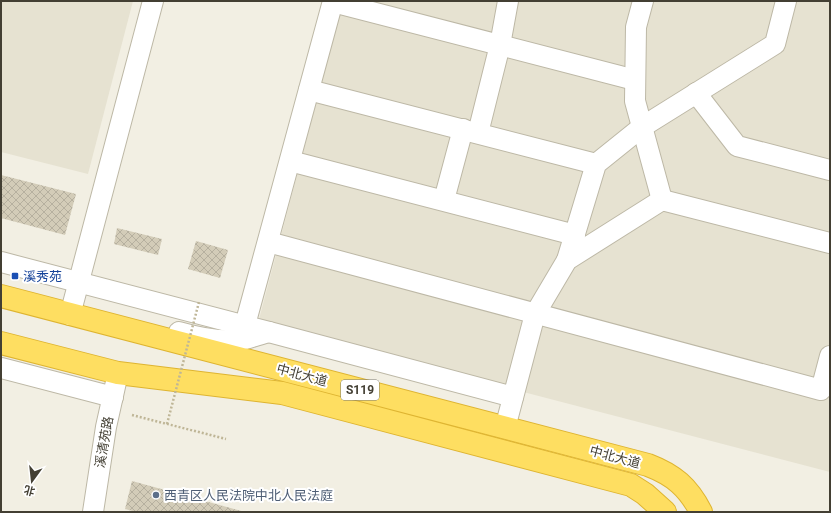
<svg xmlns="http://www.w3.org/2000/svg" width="831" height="513" font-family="Roboto,'Noto Sans SC',sans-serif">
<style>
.residential{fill:#e6e2d1}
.building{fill:url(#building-cross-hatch)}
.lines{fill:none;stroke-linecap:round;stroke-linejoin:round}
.minor-casing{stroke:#bdb8a6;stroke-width:22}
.highway-casing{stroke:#deb431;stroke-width:24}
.path{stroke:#bfb697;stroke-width:2.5;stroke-dasharray:2 2;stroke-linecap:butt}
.minor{stroke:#fff;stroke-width:20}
.highway{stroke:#fede61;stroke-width:22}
.path-bridge{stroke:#bfb697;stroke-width:2.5;stroke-dasharray:2 2;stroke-linecap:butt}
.transit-dot{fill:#1a4fb4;stroke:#fff;stroke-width:1.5}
.service-dot{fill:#5c6f8a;stroke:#fff;stroke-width:1.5}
.labels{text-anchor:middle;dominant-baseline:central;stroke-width:4;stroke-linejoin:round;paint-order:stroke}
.shield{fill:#fff;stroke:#7b7970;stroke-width:1}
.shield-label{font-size:12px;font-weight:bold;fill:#433f33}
.transit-label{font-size:13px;fill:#164399;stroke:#fff;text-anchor:start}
.street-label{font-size:13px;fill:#433f33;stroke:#fff}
.service-label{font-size:13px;fill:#4e5e75;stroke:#fff;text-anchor:start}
</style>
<defs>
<pattern id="building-cross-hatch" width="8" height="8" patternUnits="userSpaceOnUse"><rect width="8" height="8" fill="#d3ccb8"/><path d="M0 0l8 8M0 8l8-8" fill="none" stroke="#b6b09f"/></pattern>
</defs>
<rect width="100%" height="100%" fill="#f2efe3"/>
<g class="residential">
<path d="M1,1H133L88,174L1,152Z"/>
<path d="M343,1H830V472L258,323Z"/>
</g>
<g class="building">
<path d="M1,175L76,194L65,235L1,218Z"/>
<path d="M117,228L162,239L158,255L114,244Z"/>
<path d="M196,241L228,250L220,278L188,269Z"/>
<path d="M132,481L245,512H136L125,509Z"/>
</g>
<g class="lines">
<defs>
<g id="minor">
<path d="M643,1L636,27L635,101L662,200"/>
<path d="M333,2L635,80"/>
<path d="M309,90L596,164"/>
<path d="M696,93L737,146L830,170"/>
<path d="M478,133L500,45L508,1"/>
<path d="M290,161L575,235"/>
<path d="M444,200L463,129"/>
<path d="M268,242L821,390L830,356"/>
<path d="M567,260L596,164L642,127L775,44L786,1"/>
<path d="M1,262L269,332L513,397"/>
<path d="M70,315L153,1"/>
<path d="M245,325L333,1"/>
<path d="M179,332C200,338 223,343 245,339C253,337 261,334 269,332"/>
<path d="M1,368L113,397"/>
<path d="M505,428L535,314L567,260L662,200L830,243"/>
<path d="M93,512L106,427L118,373"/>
</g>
<g id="highway">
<path d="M1,296L648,465C674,475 688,487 701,512"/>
<path d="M1,343L118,373L282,393L631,485L645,494L665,512"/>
</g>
</defs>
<use href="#minor" class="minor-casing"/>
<use href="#highway" class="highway-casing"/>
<path class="path" d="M132,415L226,439"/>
<use href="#minor" class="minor"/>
<use href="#highway" class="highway"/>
<path class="path-bridge" d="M167,424L199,302"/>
</g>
<rect class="transit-dot" x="11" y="272" width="8" height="8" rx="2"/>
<circle class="service-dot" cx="156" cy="495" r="4"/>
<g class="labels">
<rect class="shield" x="341" y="380" width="38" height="20" rx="3"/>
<g class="shield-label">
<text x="360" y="390">S119</text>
</g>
<g class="transit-label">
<text x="23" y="276">溪秀苑</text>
</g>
<g class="street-label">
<text transform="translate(302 375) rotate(15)">中北大道</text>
<text transform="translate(104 442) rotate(-80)">溪清苑路</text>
<text transform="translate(615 457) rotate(15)">中北大道</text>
</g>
<g class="service-label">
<text x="164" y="495">西青区人民法院中北人民法庭</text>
</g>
</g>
<rect width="831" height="513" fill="none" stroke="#433f33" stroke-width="4"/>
<g transform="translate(32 481) rotate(195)" stroke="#ffffff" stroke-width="3" paint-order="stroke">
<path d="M0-3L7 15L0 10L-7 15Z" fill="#433f33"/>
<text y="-6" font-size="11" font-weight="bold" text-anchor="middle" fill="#433f33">北</text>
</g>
</svg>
